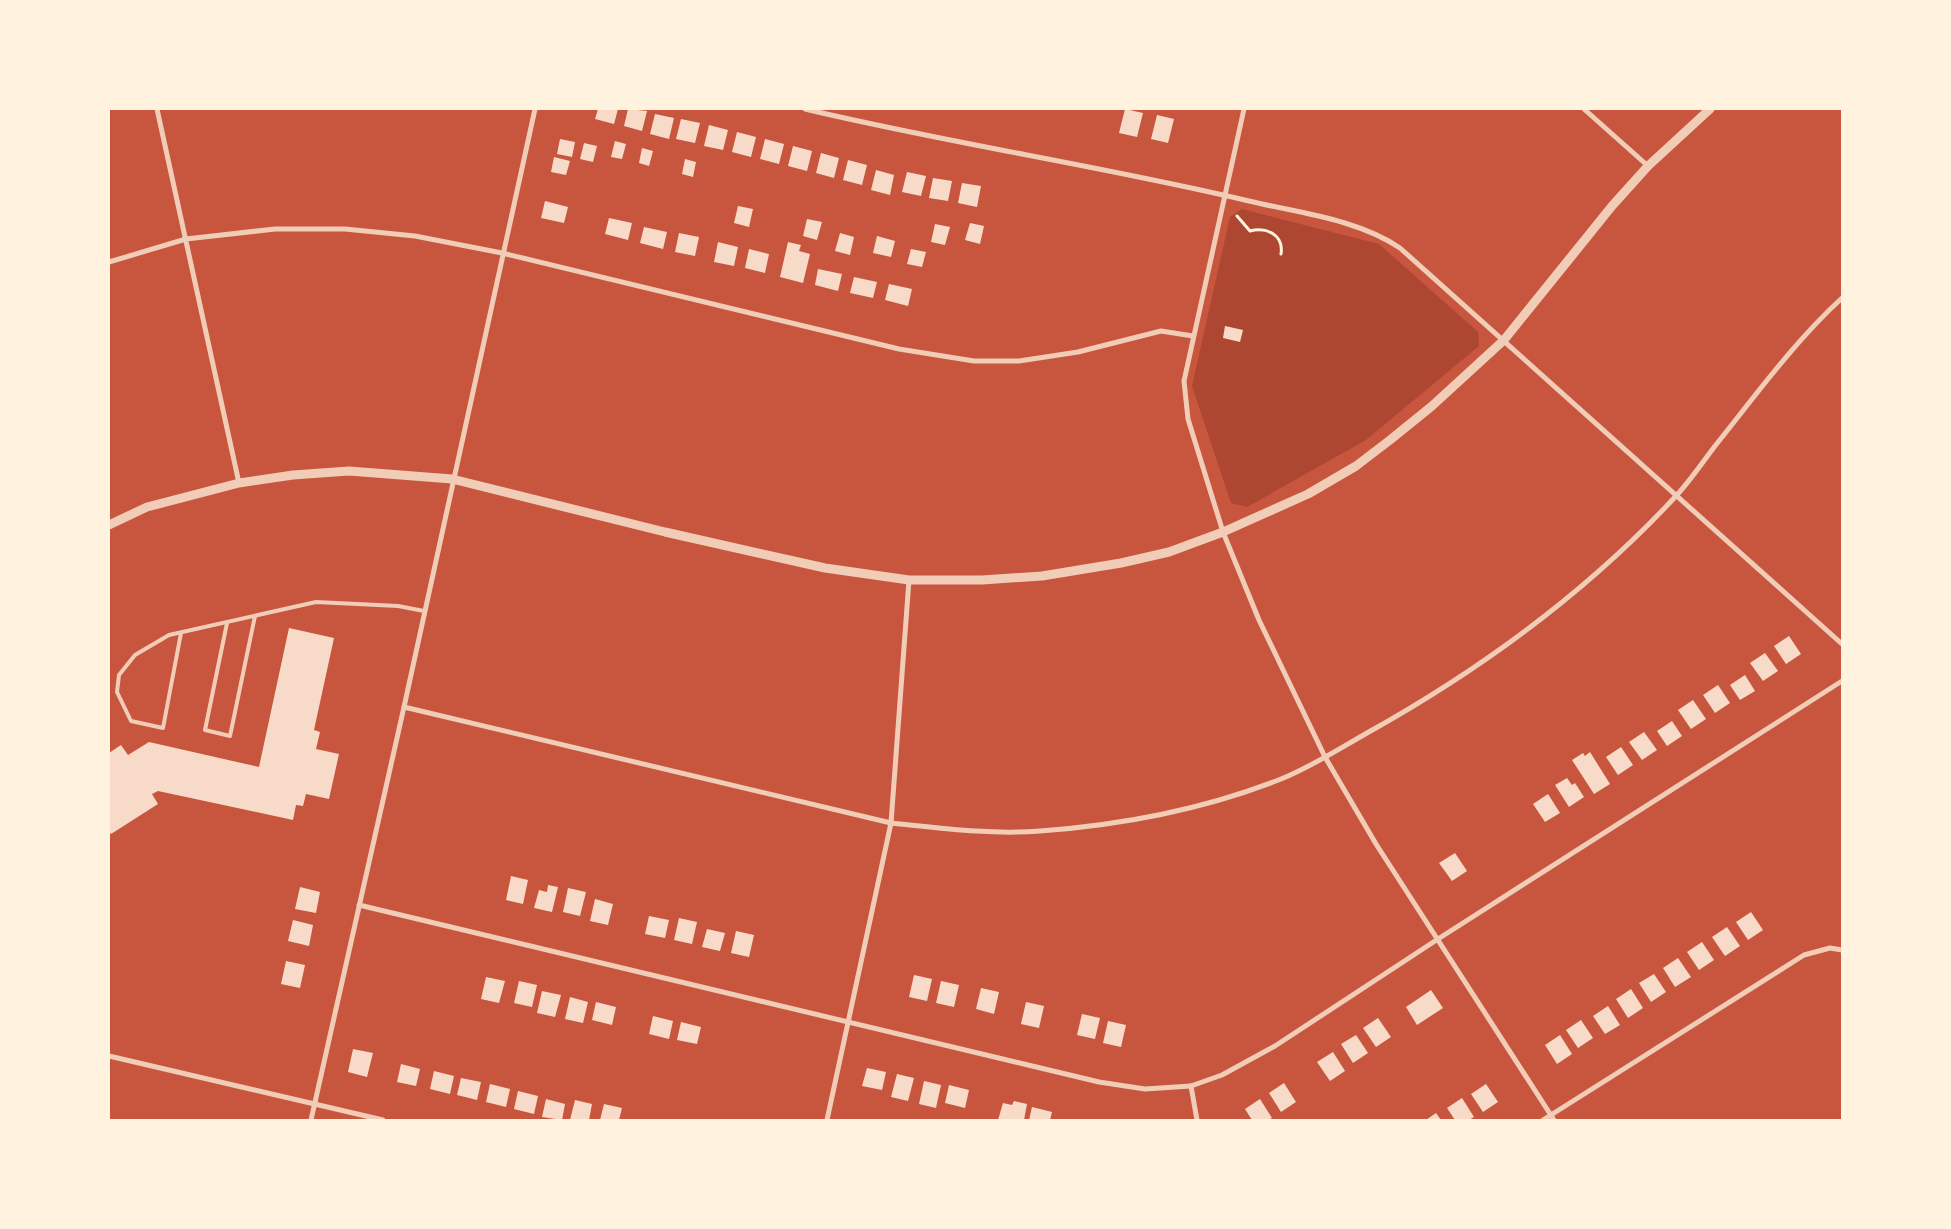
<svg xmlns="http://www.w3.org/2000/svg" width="1951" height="1229" font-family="Signika,sans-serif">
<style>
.green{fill:#ae4732}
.building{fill:#f7dbc8}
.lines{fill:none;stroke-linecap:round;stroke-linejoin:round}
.path{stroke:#fff3e0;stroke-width:3}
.service{stroke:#f1ccb7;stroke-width:4}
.minor{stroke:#f1ccb7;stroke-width:5}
.tertiary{stroke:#f1ccb7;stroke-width:9}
</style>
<rect width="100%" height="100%" fill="#c8553d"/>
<path class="green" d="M1242,209L1379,244L1478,332L1479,346L1366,440L1247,507L1231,503L1192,386L1230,217Z"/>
<g class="building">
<path d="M598,109H618L614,124L595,119Z"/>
<path d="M628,109L647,111L642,131L624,126Z"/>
<path d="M1125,109L1143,113L1137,137L1119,133Z"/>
<path d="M655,114L674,118L669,139L650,134Z"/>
<path d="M1157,115L1174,119L1168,143L1151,139Z"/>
<path d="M681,119L700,123L695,143L676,139Z"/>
<path d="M709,125L728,130L723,150L704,146Z"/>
<path d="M737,132L756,137L751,157L732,152Z"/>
<path d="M560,139L575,142L572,157L557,154Z"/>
<path d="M765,139L784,144L779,164L760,159Z"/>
<path d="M615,141L626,144L622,159L611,157Z"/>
<path d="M584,143L597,146L593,162L580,159Z"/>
<path d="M793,146L812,151L807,171L788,166Z"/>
<path d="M642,148L653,151L649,166L639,163Z"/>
<path d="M821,153L839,158L834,178L816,173Z"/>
<path d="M554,157L570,161L566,175L551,172Z"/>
<path d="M685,159L696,162L693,177L682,174Z"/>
<path d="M848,160L867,165L862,185L843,180Z"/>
<path d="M876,170L894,175L890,195L871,190Z"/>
<path d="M907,172L926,176L921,196L902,192Z"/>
<path d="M933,178L952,181L948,201L929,198Z"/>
<path d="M962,183L981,186L977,207L958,203Z"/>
<path d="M545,201L568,207L564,223L541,218Z"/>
<path d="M738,206L753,209L749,227L734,223Z"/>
<path d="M609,218L632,223L628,240L605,234Z"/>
<path d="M807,219L822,222L817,240L803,236Z"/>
<path d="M970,223L984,226L980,244L965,240Z"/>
<path d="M935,224L950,227L945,245L931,242Z"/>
<path d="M644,227L667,232L663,249L640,243Z"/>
<path d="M679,233L699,237L695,256L675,252Z"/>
<path d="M840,233L854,237L850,255L835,251Z"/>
<path d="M877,236L895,241L891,257L873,253Z"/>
<path d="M718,242L738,247L734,266L714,262Z"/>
<path d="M788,242L801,245L799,251L810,254L803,283L780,277Z"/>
<path d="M749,249L769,254L765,273L745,268Z"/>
<path d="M911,249L926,252L922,267L907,264Z"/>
<path d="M818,269L842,274L838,291L815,285Z"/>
<path d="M854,277L877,282L873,298L850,293Z"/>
<path d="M889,284L912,289L908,306L885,300Z"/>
<path d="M1225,326L1243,330L1240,342L1223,338Z"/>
<path d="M289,628L334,638L314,730L320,732L316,749L339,754L329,799L306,794L303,806L296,805L293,820L158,791L152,794L158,804L111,834L109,831V753L121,745L128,755L149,742L259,767Z"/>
<path d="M1789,636L1801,654L1786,664L1774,646Z"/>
<path d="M1765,653L1778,671L1763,681L1750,663Z"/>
<path d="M1745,675L1755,691L1740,700L1730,685Z"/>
<path d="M1718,685L1730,703L1715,713L1703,695Z"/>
<path d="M1693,700L1706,719L1691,729L1678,710Z"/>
<path d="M1672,721L1682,736L1667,746L1657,731Z"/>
<path d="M1644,732L1657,750L1642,760L1629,742Z"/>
<path d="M1621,747L1633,765L1618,775L1606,757Z"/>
<path d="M1590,752L1610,784L1594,794L1572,760L1583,753L1585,756Z"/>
<path d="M1567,778L1572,785L1575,783L1584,797L1569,807L1555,785Z"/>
<path d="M1548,794L1560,813L1545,822L1533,804Z"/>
<path d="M1455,853L1467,871L1452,881L1439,863Z"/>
<path d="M511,876L528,880L523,904L506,900Z"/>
<path d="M548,885L558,887L552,912L534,908L539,890L547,892Z"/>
<path d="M300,887L320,892L316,913L295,909Z"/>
<path d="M568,888L586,892L580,916L563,912Z"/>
<path d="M595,899L613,904L608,925L590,921Z"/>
<path d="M1751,912L1763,930L1748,940L1736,922Z"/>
<path d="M649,916L669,920L665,938L645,934Z"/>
<path d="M679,918L697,922L692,944L674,940Z"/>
<path d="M293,920L313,925L309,946L288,941Z"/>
<path d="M1727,927L1740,946L1725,956L1712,937Z"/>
<path d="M707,929L725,933L720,951L702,947Z"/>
<path d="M736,931L754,935L749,957L731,953Z"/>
<path d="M1702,942L1714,960L1699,970L1687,952Z"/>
<path d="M1678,958L1691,977L1675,987L1663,968Z"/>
<path d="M286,961L305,965L300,988L281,984Z"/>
<path d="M1654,974L1666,992L1651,1002L1639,983Z"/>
<path d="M914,975L932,979L927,1001L909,997Z"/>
<path d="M486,977L505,981L499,1003L481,999Z"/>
<path d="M519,981L537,985L532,1007L514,1003Z"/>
<path d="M941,981L959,985L954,1007L936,1003Z"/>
<path d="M981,988L999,992L994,1014L976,1009Z"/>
<path d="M1631,989L1643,1008L1628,1018L1616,999Z"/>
<path d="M1431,990L1443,1008L1417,1025L1406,1007Z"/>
<path d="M542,991L561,995L555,1017L537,1013Z"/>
<path d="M570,997L588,1002L583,1023L565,1019Z"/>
<path d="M596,1002L616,1007L612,1025L592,1020Z"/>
<path d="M1026,1002L1044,1006L1039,1028L1021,1024Z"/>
<path d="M1608,1006L1620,1025L1605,1034L1593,1016Z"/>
<path d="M1082,1014L1100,1018L1095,1039L1077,1035Z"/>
<path d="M653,1016L673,1021L669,1039L649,1034Z"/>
<path d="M1378,1018L1391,1037L1376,1047L1363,1028Z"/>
<path d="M1581,1020L1593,1038L1578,1048L1566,1030Z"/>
<path d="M1108,1021L1126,1025L1121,1047L1103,1043Z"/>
<path d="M681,1022L701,1027L697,1044L677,1040Z"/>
<path d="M1356,1035L1368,1053L1353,1063L1341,1044Z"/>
<path d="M1560,1035L1572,1054L1557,1064L1545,1045Z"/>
<path d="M353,1049L373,1053L367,1077L348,1072Z"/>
<path d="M1333,1052L1345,1071L1330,1081L1317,1062Z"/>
<path d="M401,1064L420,1069L416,1086L397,1082Z"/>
<path d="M867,1068L886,1072L882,1090L862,1086Z"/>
<path d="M434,1071L454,1076L450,1094L430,1089Z"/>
<path d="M897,1074L914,1078L908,1101L891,1097Z"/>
<path d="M461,1078L481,1082L477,1100L457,1095Z"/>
<path d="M924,1081L941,1085L936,1108L919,1104Z"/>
<path d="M1284,1083L1296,1102L1281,1112L1269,1093Z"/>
<path d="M490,1084L510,1089L506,1107L486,1102Z"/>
<path d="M1486,1084L1498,1102L1483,1112L1471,1094Z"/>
<path d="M949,1085L969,1090L965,1108L945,1103Z"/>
<path d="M518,1091L538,1096L534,1114L514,1109Z"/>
<path d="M1462,1098L1474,1117L1469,1120H1455L1447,1108Z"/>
<path d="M546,1099L565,1104L562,1120L542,1117Z"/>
<path d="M1260,1099L1272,1118L1268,1120H1252L1245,1109Z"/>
<path d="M575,1100L592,1104L589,1120H570Z"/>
<path d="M1014,1101L1027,1104L1024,1120H998L1003,1103L1012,1105Z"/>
<path d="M604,1104L622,1108L619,1120H600Z"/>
<path d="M1032,1107L1052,1112L1050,1120H1029Z"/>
<path d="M1436,1113L1441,1120H1426Z"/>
</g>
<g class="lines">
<path class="path" d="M1237,216L1250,231C1266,227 1284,234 1281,254"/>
<g class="service">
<path d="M227,623L205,730L230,736L255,616"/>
<path d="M181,633L163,728L131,721L117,692L119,675L135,655L169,635L316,602L398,606L424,611"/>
</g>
<g class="minor">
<path d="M157,109L239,483"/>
<path d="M805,109C952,144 1102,166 1249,201C1299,213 1357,219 1400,248L1842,644"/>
<path d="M1244,109L1184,381L1188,419L1223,532L1259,620L1325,757L1376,844L1554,1120"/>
<path d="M1584,109L1648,166"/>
<path d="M109,262L186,239L275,229H345L415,236L502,253L899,349L974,361H1019L1078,352L1161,331L1193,336"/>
<path d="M404,707L891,823C940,828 991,835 1040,831C1122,825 1205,809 1281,779C1311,767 1339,749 1367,733C1480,670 1588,591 1676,496C1690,481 1702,463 1715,446C1756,395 1794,342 1842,298"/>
<path d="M359,905L1099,1082L1145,1089L1191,1086L1222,1075L1275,1046L1438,939L1842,681"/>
<path d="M109,1056L383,1120"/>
<path d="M1191,1086L1197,1120"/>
<path d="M311,1120L404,707L535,109"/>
<path d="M827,1120L891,823L909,580"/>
<path d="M1543,1120L1804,955L1830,948L1842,950"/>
</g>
<path class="tertiary" d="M109,525L147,507L239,483L293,475L349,471L452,479L665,532L825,568L909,580H982L1042,576L1121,563L1169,552L1223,532L1308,494L1356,466L1390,440L1432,406L1504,340L1612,206L1648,166L1710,109"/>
</g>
<rect width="1951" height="1229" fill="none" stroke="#fff3e0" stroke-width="220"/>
</svg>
